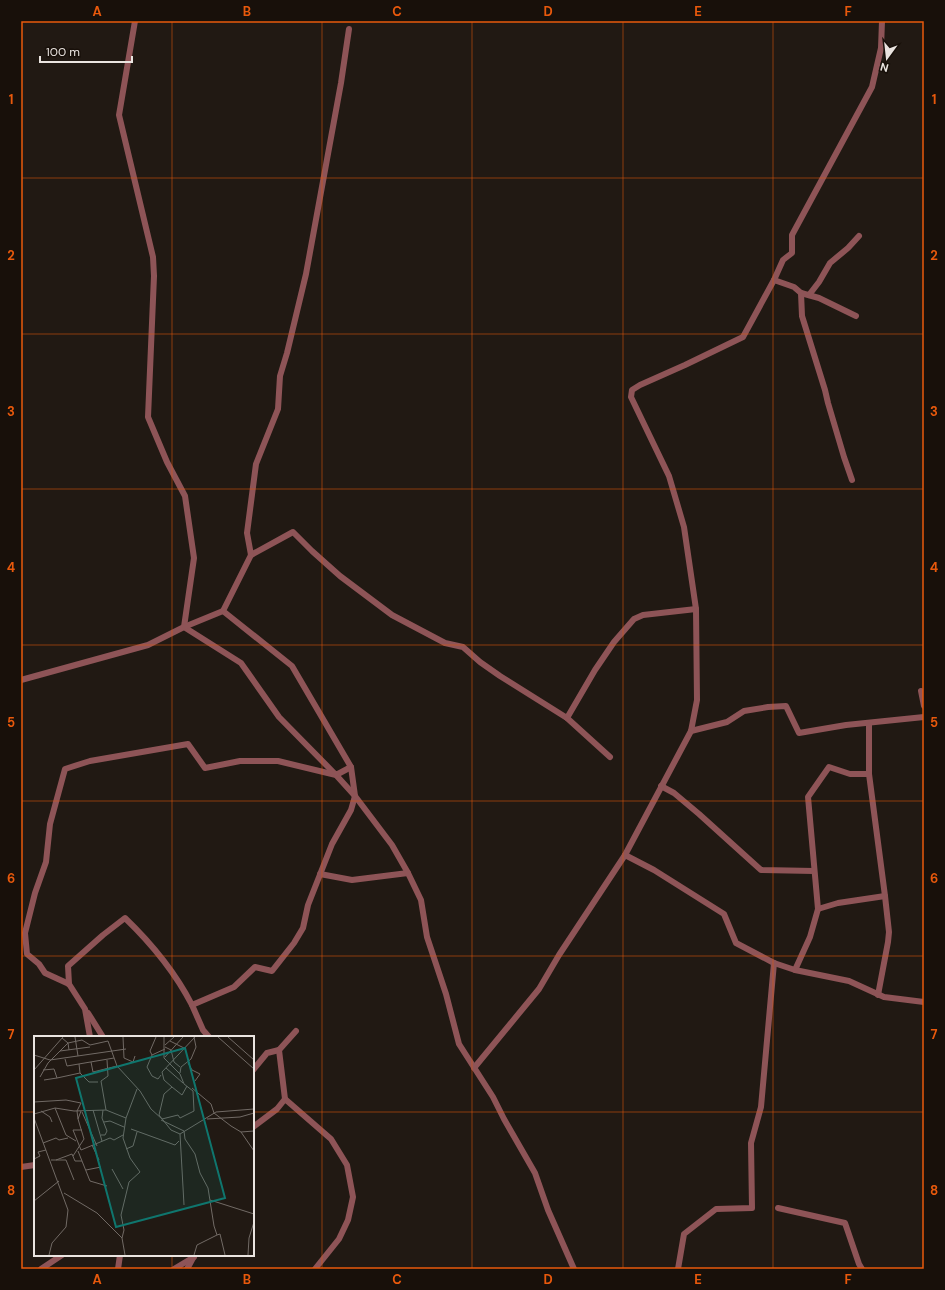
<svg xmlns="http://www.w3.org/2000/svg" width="945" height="1290" font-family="'DM Sans',sans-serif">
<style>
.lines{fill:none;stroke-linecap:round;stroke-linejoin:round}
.minor{stroke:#8e5457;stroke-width:6}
.grid{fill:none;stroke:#e8590c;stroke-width:1;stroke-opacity:0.55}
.inset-road{fill:none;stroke:#716a65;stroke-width:1}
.view{fill:#0f766e;fill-opacity:0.15;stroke:#0f766e;stroke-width:2}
.inset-edge{fill:none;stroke:#eae4e0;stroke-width:2}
.neatline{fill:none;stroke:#e8590c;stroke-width:1.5}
.grid-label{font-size:13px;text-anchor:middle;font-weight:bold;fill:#e8590c}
</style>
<rect width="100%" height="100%" fill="#211913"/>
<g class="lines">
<g class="minor">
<path d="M135,21L119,115L153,257L154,276L148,417L167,462L185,496L194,558L184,627L241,663L279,717L336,775L351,767"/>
<path d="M774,280L794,287L801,293L819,298L856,316"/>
<path d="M801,293L802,316L825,390L828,403L844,457L852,480"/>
<path d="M809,295L819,282L830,263L848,248L859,236"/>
<path d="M251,555L293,532L312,551L340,576L392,615L445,643L463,647L480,662L500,676L567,718L610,757"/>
<path d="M21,680L148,645L184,627L223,611"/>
<path d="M921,691L924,706"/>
<path d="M567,718L595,670L614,642L634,619L643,615L696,609"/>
<path d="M869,723V774L885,896L889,932L888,942L878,995"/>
<path d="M691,731L727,722L744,711L768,707L786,706L799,733L846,725L924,717"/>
<path d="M661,786L674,793L699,814L761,870L814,871"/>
<path d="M625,855L691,731L697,700L696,609L684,527L669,476L631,397L632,390L640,385L685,365L743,337L774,280L783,260L792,253V235L872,87L881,48L882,21"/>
<path d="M320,874L352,880L408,873"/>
<path d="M818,909L838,903L885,896"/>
<path d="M795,970L810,937L818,909L808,797L829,767L850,774H869"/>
<path d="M69,984L68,966L103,935L125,918C152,944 175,972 192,1005L234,987L255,967L272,971L294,943L303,928L308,905L332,844L351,810L355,796L351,767L292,666L223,611L251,555L247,533L256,464L278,409L280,376L287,353L306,274L341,83L349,29"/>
<path d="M192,1005L203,1030L209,1037"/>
<path d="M88,1013L103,1037"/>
<path d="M90,1037L85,1009L69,984L45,973L39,964L27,954L25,933L35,893L46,862L50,824L65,769L90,761L188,744L205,768L240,761H278L336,775L355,796L392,845L408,873L421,900L427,937L446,994L459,1044L493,1097L504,1119L535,1173L548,1210L574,1269"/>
<path d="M279,1050L285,1099"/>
<path d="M474,1068L539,989L559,955L625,855L654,870L724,914L736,943L774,963L795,970L849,981L884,997L924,1002"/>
<path d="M253,1070L267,1053L279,1050L296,1031"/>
<path d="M253,1127L277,1109L285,1099L331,1139L347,1165L353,1197L348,1220L339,1239L315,1269"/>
<path d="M21,1167L35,1165"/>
<path d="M778,1208L845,1223L859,1264L862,1269"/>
<path d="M41,1269L62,1255"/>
<path d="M118,1269L120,1255"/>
<path d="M174,1269L194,1257"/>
<path d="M187,1269L193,1258"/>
<path d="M678,1269L684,1234L716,1209L752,1208L751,1143L761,1107L774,963"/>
</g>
</g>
<path class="grid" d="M172,21V1037M322,21V1269M472,21V1269M623,21V1269M773,21V1269M21,178H924M21,334H924M21,489H924M21,645H924M21,801H924M21,956H924M21,1112H35M253,1112H924M172,1255V1269"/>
<g transform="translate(34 1036)">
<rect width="220" height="220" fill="#211913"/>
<path class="inset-road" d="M41,1L44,20M89,1L90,22L99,26L101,20M184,1L220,33M194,1L220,24M28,2L34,7L35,14M136,5L150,12M131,9L140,1M131,11L137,14L140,26L146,31M26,15L56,11M0,19L16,24L92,13M118,19L116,15L122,1M131,21L149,1M31,23L33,30L80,22M57,26L59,36L83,30M154,27L158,34L166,38L161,45M132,32L149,47M0,34L29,1M9,34L20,33L23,42L46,37L45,28M46,37L55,46H64M146,37L147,31L157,23L162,11L160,1M127,39L124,43L118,40L113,31L118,19L131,13M6,41L14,27L34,7L48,4L56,9L74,5L83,30L106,55L117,73L128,83L144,79L146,82L160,75L159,55L150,48L146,38L130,22V1M10,44L23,42M138,51L130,44L128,36L161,1M158,52L177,68L180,77L197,90L207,96L220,95M0,66L32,64L47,67L43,75L44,83M21,72L32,99L42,105M59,74L68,105M72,74L67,45L74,40L73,24M7,75L16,81L18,86M48,76L63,110M0,78L21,72L40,75L72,74L92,82L103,53M0,82L34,174L32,191L18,207L15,219M173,83L206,81L220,77M127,84L150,95L151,103L161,118L166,137L174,152L180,190L183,199L186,198L191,219M70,86L76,85L90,91M97,93L141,109L145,105M48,94H39L47,114L76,102L80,104L89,99M207,96L220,115M146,98L182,76L220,73M67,99H71L73,95L68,82L69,74M9,107L22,102L25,104L34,102M58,109L65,124M92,113L99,110L103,96M44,115L56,145L73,150M39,120L50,103L44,83L47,75M0,123L6,120L4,116L12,114M17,124H32L40,144M22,124L38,118L41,125H48M78,133L89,153M52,134L67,131M30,157L63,177L88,202L91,219M176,164L220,178M0,165L25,145M150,169L146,98L137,94L125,79L130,58L138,51L148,59L153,50M88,202L90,194L87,179L95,146L106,136L96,122L89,102L92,82M160,219L163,209L183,199M214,219L215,202L220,186"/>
<path class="view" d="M151,12L191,162L82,191L42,42Z"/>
<rect width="220" height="220" class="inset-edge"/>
</g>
<rect width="945" height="1290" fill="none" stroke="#18100a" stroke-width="44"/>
<g transform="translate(887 58) rotate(195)" stroke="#18100a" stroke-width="3" paint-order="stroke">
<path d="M0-3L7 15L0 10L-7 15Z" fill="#eae4e0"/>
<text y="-6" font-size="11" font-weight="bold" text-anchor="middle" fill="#eae4e0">N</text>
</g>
<path d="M40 56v6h92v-6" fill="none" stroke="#eae4e0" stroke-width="2"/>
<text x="46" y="56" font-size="12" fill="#eae4e0" stroke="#18100a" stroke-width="3" paint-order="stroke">100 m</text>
<rect x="22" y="22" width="901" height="1246" class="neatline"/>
<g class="grid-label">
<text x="97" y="16">A</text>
<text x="247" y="16">B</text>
<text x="397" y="16">C</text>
<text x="548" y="16">D</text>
<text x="698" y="16">E</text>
<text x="848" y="16">F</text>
<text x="11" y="104">1</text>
<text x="934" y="104">1</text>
<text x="11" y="260">2</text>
<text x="934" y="260">2</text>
<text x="11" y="416">3</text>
<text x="934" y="416">3</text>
<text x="11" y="572">4</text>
<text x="934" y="572">4</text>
<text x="11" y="727">5</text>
<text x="934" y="727">5</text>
<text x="11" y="883">6</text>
<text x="934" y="883">6</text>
<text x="11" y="1039">7</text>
<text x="934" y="1039">7</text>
<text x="11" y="1195">8</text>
<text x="934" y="1195">8</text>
<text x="97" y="1284">A</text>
<text x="247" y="1284">B</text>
<text x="397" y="1284">C</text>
<text x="548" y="1284">D</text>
<text x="698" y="1284">E</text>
<text x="848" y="1284">F</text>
</g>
</svg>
